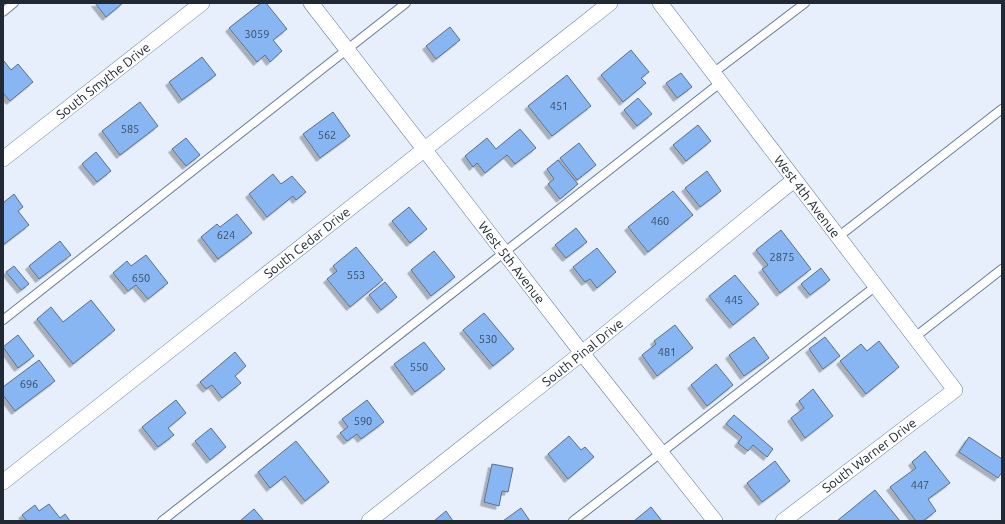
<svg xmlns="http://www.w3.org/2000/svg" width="1005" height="524" font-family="Ubuntu,sans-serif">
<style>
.building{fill:#87b6f2;stroke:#5c708a;filter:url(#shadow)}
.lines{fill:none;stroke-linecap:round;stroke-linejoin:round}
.lane-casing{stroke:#677b96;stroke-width:10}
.street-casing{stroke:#677b96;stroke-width:16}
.lane{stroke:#fff;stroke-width:8}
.street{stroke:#fff;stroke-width:15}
.labels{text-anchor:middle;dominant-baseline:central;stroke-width:3.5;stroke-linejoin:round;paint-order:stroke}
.number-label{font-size:11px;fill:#3a4c64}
.street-label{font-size:13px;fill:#202934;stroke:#fff}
</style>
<defs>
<filter id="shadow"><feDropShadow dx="-3.5" dy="3.5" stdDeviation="0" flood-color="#0004"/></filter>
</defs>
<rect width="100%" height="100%" fill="#e6effb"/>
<g class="building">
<path d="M95,3H123L106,17Z"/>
<path d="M261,3H266L287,29L273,40L282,51L270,62L265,55L257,62L229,28Z"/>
<path d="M450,27L460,40L436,59L426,46Z"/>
<path d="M631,50L649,72L641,78L646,83L623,102L601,75Z"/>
<path d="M202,57L216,75L182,100L169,82Z"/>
<path d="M4,61L11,70L18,64L33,82L10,101L3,93V62Z"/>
<path d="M681,73L692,87L677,98L666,83Z"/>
<path d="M567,75L591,106L552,136L528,106Z"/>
<path d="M638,98L652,114L637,126L624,110Z"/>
<path d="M140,102L158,126L120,155L102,131Z"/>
<path d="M333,112L350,136L320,158L303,134Z"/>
<path d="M698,125L711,141L686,161L673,145Z"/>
<path d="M520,129L536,148L515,164L507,155L485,173L477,163L473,167L465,156L487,138L496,149Z"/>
<path d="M186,138L200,155L186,166L172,149Z"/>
<path d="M579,143L596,165L577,180L560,158Z"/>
<path d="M96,152L111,171L97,182L82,164Z"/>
<path d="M558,160L578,184L560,199L548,184L554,179L547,169Z"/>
<path d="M707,171L721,191L700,207L685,188Z"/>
<path d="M273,174L281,184L292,176L306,192L296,200L293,196L267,217L249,194Z"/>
<path d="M673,191L693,215L648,252L628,227Z"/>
<path d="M14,194L23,207L18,211L29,225L3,245V203Z"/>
<path d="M409,207L427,229L410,243L392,221Z"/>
<path d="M237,214L252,233L218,259L201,237L217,224L220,227Z"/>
<path d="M576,228L587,242L566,258L555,245Z"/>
<path d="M781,230L811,269L780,293L762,269L768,265L756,250Z"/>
<path d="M60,241L71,255L39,279L29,266Z"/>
<path d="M356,247L383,280L350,307L327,279L337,271L333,266Z"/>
<path d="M597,248L616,272L597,288L590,279L585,282L573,267Z"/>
<path d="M434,251L455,277L431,296L411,270Z"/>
<path d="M146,255L168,283L148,299L136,285L128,291L113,273L127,261L131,266Z"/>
<path d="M14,266L29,284L21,290L6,272Z"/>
<path d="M821,268L830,280L810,295L801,284Z"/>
<path d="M735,275L759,304L733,325L709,296Z"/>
<path d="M385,282L397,297L381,310L369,295Z"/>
<path d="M91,300L115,330L73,364L37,319L51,307L63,322Z"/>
<path d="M484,313L514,349L493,366L463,330Z"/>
<path d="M675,325L693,348L657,376L642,355L656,344L654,341Z"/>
<path d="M18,335L34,356L18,368L3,347Z"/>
<path d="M754,337L769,358L744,376L729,355Z"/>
<path d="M825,337L840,356L823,369L809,349Z"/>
<path d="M879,341L899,367L866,394L840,361L861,344L867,351Z"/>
<path d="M424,342L445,369L415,392L394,364Z"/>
<path d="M235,352L246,366L235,376L241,383L222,398L212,385L206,389L200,382Z"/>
<path d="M39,360L55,381L15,411L3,395V387Z"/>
<path d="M716,364L733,385L707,406L691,385Z"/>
<path d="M813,389L833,416L805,438L791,418L804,408L799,401Z"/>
<path d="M176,400L186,413L168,428L174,435L158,447L142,427Z"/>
<path d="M367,400L384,422L361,439L357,434L347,441L340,433L348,427L342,419Z"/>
<path d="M734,415L773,449L767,457L753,445L748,451L738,443L742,437L726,424Z"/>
<path d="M211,428L226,447L210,460L195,441Z"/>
<path d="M569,436L581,450L585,447L594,457L568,479L548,454Z"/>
<path d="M969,437L1002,459V472L998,478L959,452Z"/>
<path d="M296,441L329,482L305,501L285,476L270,488L258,472Z"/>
<path d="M925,451L950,483L928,499L936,511L923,521H916L890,487L916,468L912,462Z"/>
<path d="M775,461L790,481L762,502L747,483Z"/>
<path d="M492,464L513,468L508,492L502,491L499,506L484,502Z"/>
<path d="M875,490L900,521H837Z"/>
<path d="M49,504L60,518L65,514L70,521H27L22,515L35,505L39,511Z"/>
<path d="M651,507L662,521H634Z"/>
<path d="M521,508L530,521H503Z"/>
<path d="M254,509L264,521H240Z"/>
<path d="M446,511L453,521H434Z"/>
</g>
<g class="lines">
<defs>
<g id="lane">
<path d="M3,12L14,3"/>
<path d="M713,73L805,3"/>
<path d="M838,237L1002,109"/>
<path d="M3,320L406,3"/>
<path d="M915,337L1002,269"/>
<path d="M162,521L720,83"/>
<path d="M573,521L876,286"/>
</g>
<g id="street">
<path id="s1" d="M311,3L582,353L715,521"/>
<path id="s2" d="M660,3L955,390L783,521"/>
<path id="s3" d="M3,159L202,3"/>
<path id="s4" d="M3,482L610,3"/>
<path id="s5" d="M369,521L582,353L794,180"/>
</g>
</defs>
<use href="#lane" class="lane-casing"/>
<use href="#street" class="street-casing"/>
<use href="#lane" class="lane"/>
<use href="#street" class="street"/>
</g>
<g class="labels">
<g class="number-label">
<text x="257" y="34">3059</text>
<text x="559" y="106">451</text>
<text x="130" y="129">585</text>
<text x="327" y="135">562</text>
<text x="660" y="221">460</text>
<text x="226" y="235">624</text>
<text x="782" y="257">2875</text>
<text x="356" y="275">553</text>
<text x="141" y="278">650</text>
<text x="734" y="300">445</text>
<text x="488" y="339">530</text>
<text x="667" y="352">481</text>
<text x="419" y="367">550</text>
<text x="29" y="384">696</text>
<text x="363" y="421">590</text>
<text x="920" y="485">447</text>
</g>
<g class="street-label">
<text stroke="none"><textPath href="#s3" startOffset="127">South Smythe Drive</textPath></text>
<text stroke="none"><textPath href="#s2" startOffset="243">West 4th Avenue</textPath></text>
<text stroke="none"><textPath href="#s4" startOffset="387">South Cedar Drive</textPath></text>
<text stroke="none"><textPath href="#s1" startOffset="328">West 5th Avenue</textPath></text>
<text stroke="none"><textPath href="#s5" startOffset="272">South Pinal Drive</textPath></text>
<text transform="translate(869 455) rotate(-37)">South Warner Drive</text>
</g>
</g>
<rect width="1005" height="524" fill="none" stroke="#202934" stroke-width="8"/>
</svg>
